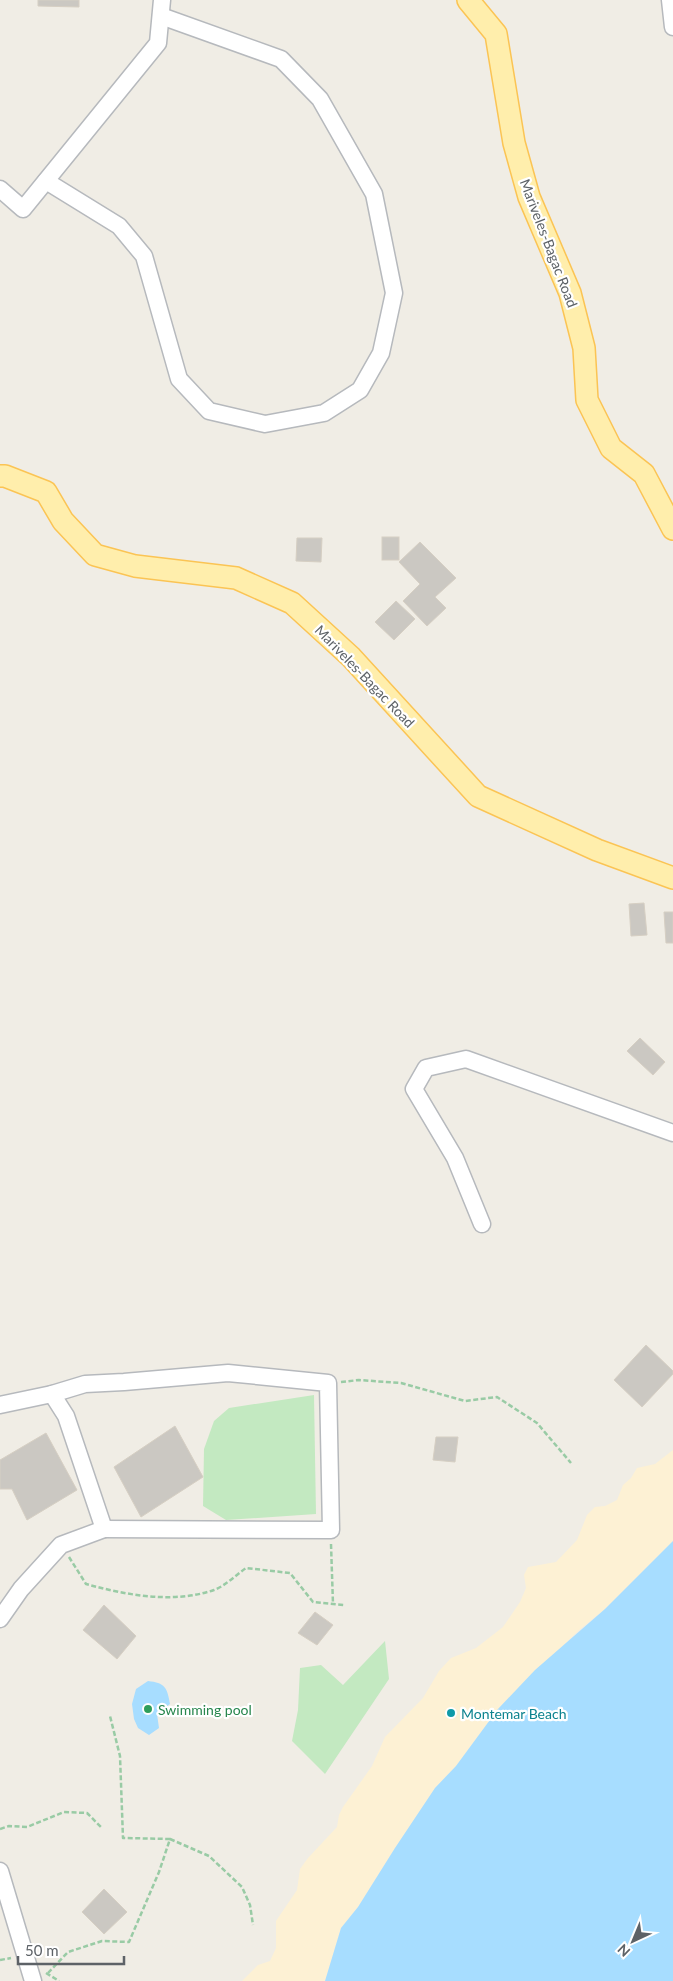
<svg xmlns="http://www.w3.org/2000/svg" width="673" height="1981" font-family="Lato,sans-serif">
<style>
.green{fill:#c3e9c1}
.sand{fill:#fdf1d4}
.water{fill:#a7ddff}
.building{fill:#cbc8c2;stroke:#d6cfc3}
.lines{fill:none;stroke-linecap:round;stroke-linejoin:round}
.minor-casing{stroke:#b6b9bd;stroke-width:19}
.major-casing{stroke:#fbc454;stroke-width:24}
.path{stroke:#99cba5;stroke-width:2.5;stroke-dasharray:5 2.5;stroke-linecap:butt}
.minor{stroke:#fff;stroke-width:16}
.major{stroke:#ffeeac;stroke-width:21}
.leisure-dot{fill:#2e9e5b;stroke:#fff;stroke-width:2}
.culture-dot{fill:#0f9aa8;stroke:#fff;stroke-width:2}
.labels{text-anchor:middle;dominant-baseline:central;stroke-width:4.5;stroke-linejoin:round;paint-order:stroke}
.street-label{font-size:14px;fill:#5d6267;stroke:#fff}
.leisure-label{font-size:14px;fill:#27864d;stroke:#fff;text-anchor:start}
.culture-label{font-size:14px;fill:#0d838f;stroke:#fff;text-anchor:start}
</style>
<rect width="100%" height="100%" fill="#f0ede5"/>
<g class="green">
<path d="M314,1395L316,1514L226,1520L203,1506L204,1449L214,1421L229,1408Z"/>
<path d="M385,1641L389,1679L325,1774L292,1741L298,1710L300,1668L321,1665L343,1685Z"/>
</g>
<path class="sand" d="M673,1450V1541L605,1609L579,1630L498,1709L456,1766L435,1788L395,1848L358,1907L341,1928L325,1981H242L258,1965L270,1961L276,1948V1921L297,1890L300,1869L308,1858L337,1827L339,1815L343,1807L372,1766L385,1737L423,1698L439,1671L451,1658L476,1648L503,1627L520,1602L526,1588L524,1575L528,1567L556,1562L577,1540L587,1515L595,1507L605,1506L617,1500L623,1485L631,1478L637,1468L655,1464Z"/>
<g class="water">
<path d="M673,1541V1981H325L341,1928L358,1907L395,1848L435,1788L456,1766L498,1709L535,1670L605,1609Z"/>
<path d="M148,1681C165,1683 167,1687 170,1704L157,1714L159,1728L149,1735L138,1728L134,1719L132,1704L136,1689Z"/>
</g>
<g class="building">
<path d="M38,0H79V7L38,6Z"/>
<rect x="382" y="537" width="17" height="23"/>
<path d="M297,538H322L321,562L296,561Z"/>
<path d="M420,542L456,578L435,597L446,608L427,626L403,601L420,584L399,562Z"/>
<path d="M396,601L415,619L394,640L375,622Z"/>
<path d="M644,903L647,935L631,936L629,904Z"/>
<path d="M664,912H673V943H666Z"/>
<path d="M640,1038L665,1062L653,1075L627,1051Z"/>
<path d="M646,1345L673,1371V1374L642,1407L614,1380Z"/>
<path d="M175,1426L203,1477L141,1517L114,1467Z"/>
<path d="M46,1433L77,1490L27,1520L12,1489H0V1460Z"/>
<path d="M436,1437H458L455,1462L433,1460Z"/>
<path d="M104,1605L136,1636L117,1659L83,1630Z"/>
<path d="M315,1612L333,1625L317,1645L298,1633Z"/>
<path d="M104,1889L127,1912L104,1934L82,1912Z"/>
</g>
<g class="lines">
<defs>
<g id="minor">
<path d="M670,0L673,27"/>
<path d="M46,181L119,226L144,256L179,379L209,411L265,424L324,413L360,390L381,353L394,293L374,194L320,99L281,59L161,16"/>
<path d="M0,189L23,209L158,43L162,0"/>
<path d="M482,1224L455,1158L414,1089L426,1068L466,1059L673,1133"/>
<path d="M0,1405L52,1394L85,1384L124,1382L228,1373L328,1383L331,1530L104,1529"/>
<path d="M0,1619L21,1589L61,1545L104,1529L66,1416L52,1394"/>
<path d="M0,1871L33,1981"/>
</g>
<g id="major">
<path d="M468,0L496,34L514,143L529,197L570,293L584,348L587,400L611,448L644,474L673,529"/>
<path d="M0,476H5L46,492L63,521L95,555L135,566L236,578L292,603L351,657L478,796L597,850L673,878"/>
</g>
</defs>
<use href="#minor" class="minor-casing"/>
<use href="#major" class="major-casing"/>
<g class="path">
<path d="M341,1382L359,1380L401,1383L465,1401L497,1397L537,1423L571,1463"/>
<path d="M331,1544L333,1604"/>
<path d="M69,1557L86,1584C126,1595 173,1604 214,1590C225,1586 236,1575 246,1568L290,1573L313,1602L344,1605"/>
<path d="M0,1829L9,1826L27,1827L64,1812L87,1813L101,1827"/>
<path d="M170,1839L209,1856L242,1887L250,1905L253,1925"/>
<path d="M0,1960L11,1958"/>
<path d="M46,1973L59,1981"/>
<path d="M48,1973L68,1952L102,1941L129,1942L159,1872L170,1839L123,1838L120,1756L110,1716"/>
</g>
<use href="#minor" class="minor"/>
<use href="#major" class="major"/>
</g>
<circle class="leisure-dot" cx="148" cy="1709" r="5"/>
<circle class="culture-dot" cx="451" cy="1713" r="5"/>
<g class="labels">
<g class="street-label">
<text transform="translate(549 243) rotate(69)">Mariveles-Bagac Road</text>
<text transform="translate(365 676) rotate(46)">Mariveles-Bagac Road</text>
</g>
<g class="leisure-label">
<text x="158" y="1709">Swimming pool</text>
</g>
<g class="culture-label">
<text x="461" y="1713">Montemar Beach</text>
</g>
</g>
<g transform="translate(633 1941) rotate(224)" stroke="#ffffff" stroke-width="4" paint-order="stroke">
<path d="M0-4L9 19L0 12L-9 19Z" fill="#5d6267"/>
<text y="-8" font-size="14" font-weight="bold" text-anchor="middle" fill="#5d6267">N</text>
</g>
<path d="M18 1956v8h106v-8" fill="none" stroke="#5d6267" stroke-width="2.5"/>
<text x="25" y="1956" font-size="15" fill="#5d6267" stroke="#ffffff" stroke-width="4" paint-order="stroke">50 m</text>
</svg>
